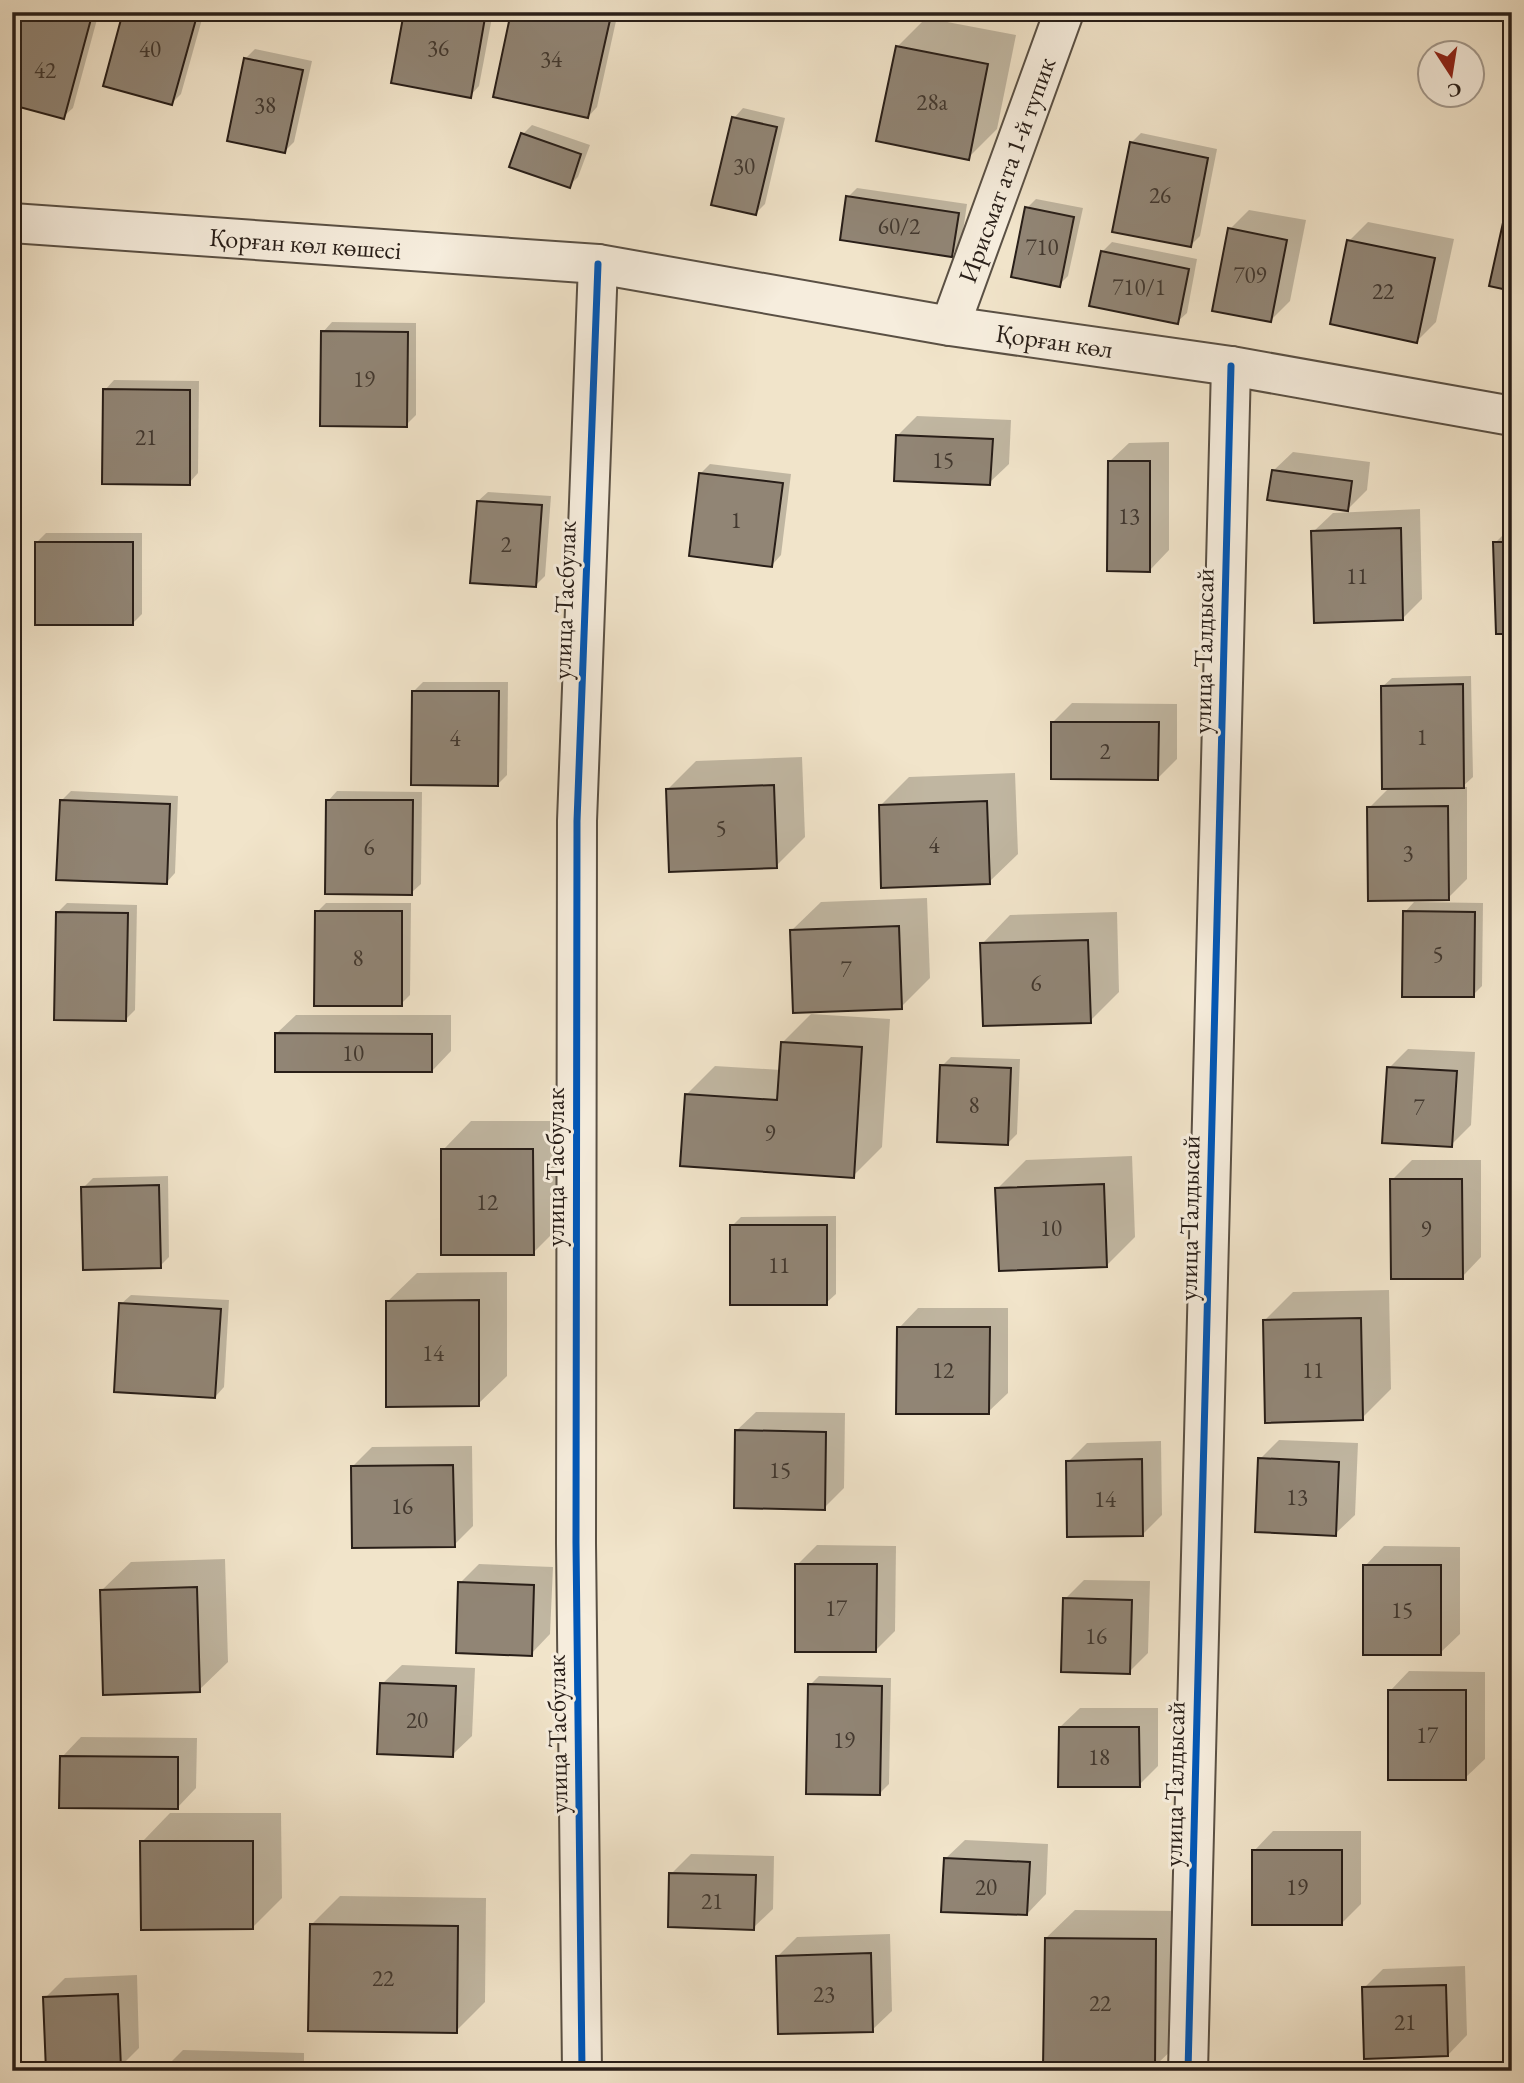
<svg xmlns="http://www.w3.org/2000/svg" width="1524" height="2083" font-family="'EB Garamond',serif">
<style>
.shadow{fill:#0003}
.building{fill:#918575;stroke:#281e18;stroke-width:2}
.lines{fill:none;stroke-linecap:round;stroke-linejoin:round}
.street-casing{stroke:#5a5044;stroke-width:42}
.street{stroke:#f6eddd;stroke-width:38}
.cycleway-casing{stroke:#f6eddd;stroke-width:11}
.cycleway{stroke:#0057b8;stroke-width:7}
.labels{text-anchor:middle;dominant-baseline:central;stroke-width:6;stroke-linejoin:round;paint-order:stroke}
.number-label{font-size:23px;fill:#42382f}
.street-label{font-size:26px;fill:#281e18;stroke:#f6eddd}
</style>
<rect width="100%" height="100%" fill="#f1e4ca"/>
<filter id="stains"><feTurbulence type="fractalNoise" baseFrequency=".00286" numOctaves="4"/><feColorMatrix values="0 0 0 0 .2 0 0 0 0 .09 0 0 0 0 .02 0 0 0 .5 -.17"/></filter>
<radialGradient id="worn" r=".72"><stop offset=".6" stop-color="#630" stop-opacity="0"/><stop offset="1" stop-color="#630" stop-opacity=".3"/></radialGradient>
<g class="shadow">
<path d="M20,12H99L73,108L63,117Z"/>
<path d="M125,12H204L181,94L172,103Z"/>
<path d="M406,12H493L479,86L470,96Z"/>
<path d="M513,12H618L597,107L588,117Z"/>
<path d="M926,18L1016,35L997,129L968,158L897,47Z"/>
<path d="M255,49L312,61L294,142L285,151L246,58Z"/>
<path d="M743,108L785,118L765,204L755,214L734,118Z"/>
<path d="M532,125L590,145L578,177L569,186L523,134Z"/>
<path d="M1141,133L1217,149L1200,236L1190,246L1131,143Z"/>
<path d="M857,188L967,204L961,245L951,255L848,197Z"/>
<path d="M1036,199L1083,208L1068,276L1059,285L1027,208Z"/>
<path d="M1249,210L1306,220L1290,301L1271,320L1230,229Z"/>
<path d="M1368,222L1454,239L1436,322L1417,341L1349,241Z"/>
<path d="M1112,242L1197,259L1187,313L1177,322L1102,252Z"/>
<path d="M332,322L416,323V415L406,425L323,332Z"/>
<path d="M114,380L199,381L198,473L189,483L105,390Z"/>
<path d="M917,416L1011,420L1009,464L989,483L898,435Z"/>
<path d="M1169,442V550L1150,570L1109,462L1129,443Z"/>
<path d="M1293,452L1370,462L1367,490L1348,509L1273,471Z"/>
<path d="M710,464L791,474L781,555L772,565L701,473Z"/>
<path d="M488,492L551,496L545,576L536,585L478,501Z"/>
<path d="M1420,509L1422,599L1403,618L1313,532L1333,513Z"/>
<path d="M1512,526V632L1495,543Z"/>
<path d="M46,533H142V614L133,623L36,543Z"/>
<path d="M1471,676L1473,777L1462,787H1467V879L1448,898L1369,808L1390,787L1382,687L1392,678Z"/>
<path d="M423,682H508L507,775L498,784L414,691Z"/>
<path d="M1072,703L1177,704V759L1158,778L1053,722Z"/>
<path d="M802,757L805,837L776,866L668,789L696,761Z"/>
<path d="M1015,773L1018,854L989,882L880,806L909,777Z"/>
<path d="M71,791L178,796L175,873L166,883L62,800Z"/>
<path d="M337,791L422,792L421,884L411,893L328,801Z"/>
<path d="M927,898L930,978L901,1007L792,930L821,902Z"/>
<path d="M1414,902L1483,903L1482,986L1473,995L1405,912Z"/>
<path d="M67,903L137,905L135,1010L126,1019L58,912Z"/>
<path d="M326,903H411L410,995L401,1004L317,912Z"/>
<path d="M1117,912L1119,992L1090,1021L982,944L1010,915Z"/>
<path d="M811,1014L890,1019L882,1147L853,1176L686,1095L715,1066L781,1070L782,1043Z"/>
<path d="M296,1015H451V1051L432,1071L276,1034Z"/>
<path d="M1408,1049L1475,1052L1471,1125L1451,1145L1389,1068Z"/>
<path d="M951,1057L1020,1059L1017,1134L1008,1143L942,1066Z"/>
<path d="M471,1121H561L562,1224L533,1253L443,1150Z"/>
<path d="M1132,1156L1135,1237L1106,1266L997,1189L1026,1160Z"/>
<path d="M1412,1160H1481V1257L1462,1277L1392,1180Z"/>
<path d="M168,1176L169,1257L160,1266L83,1188L93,1178Z"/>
<path d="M836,1216V1294L826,1303L732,1226L741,1217Z"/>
<path d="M507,1272V1376L478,1404L388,1301L417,1273Z"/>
<path d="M1389,1290L1391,1389L1362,1418L1264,1321L1293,1292Z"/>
<path d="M131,1295L229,1300L224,1387L215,1397L121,1304Z"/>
<path d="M918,1308H1008V1393L988,1412L899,1328Z"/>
<path d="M756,1412L845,1413L844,1488L824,1508L736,1431Z"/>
<path d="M1279,1440L1358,1443L1355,1515L1335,1534L1260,1459Z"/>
<path d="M1161,1441L1162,1515L1143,1534L1068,1462L1087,1443Z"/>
<path d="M472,1446L473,1526L454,1545L352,1467L372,1447Z"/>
<path d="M817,1545L896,1546L895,1631L876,1650L797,1565Z"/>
<path d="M1384,1546L1460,1547V1634L1440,1653L1365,1566Z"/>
<path d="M225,1559L228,1662L199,1690L102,1590L131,1562Z"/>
<path d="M479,1564L553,1567L550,1634L531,1654L460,1583Z"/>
<path d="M1084,1580L1150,1581L1148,1653L1129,1672L1065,1599Z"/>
<path d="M402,1665L475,1668L472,1736L452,1755L382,1684Z"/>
<path d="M1409,1671L1485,1672V1759L1465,1778L1390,1691Z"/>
<path d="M819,1676L891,1678L889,1784L880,1793L810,1685Z"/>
<path d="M1080,1708H1158V1766L1139,1785L1060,1727Z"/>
<path d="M81,1737L197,1738L196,1788L177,1808L62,1757Z"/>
<path d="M170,1813H281L282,1898L253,1927L142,1842Z"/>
<path d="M1273,1831H1361V1904L1342,1923L1254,1851Z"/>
<path d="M965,1840L1048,1844L1046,1894L1027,1914L945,1859Z"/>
<path d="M691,1854L774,1856L773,1909L753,1928L671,1874Z"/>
<path d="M340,1896L486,1898L485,2002L456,2031L311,1925Z"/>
<path d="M1075,1910L1184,1911L1183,2039L1154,2067L1046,1938Z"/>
<path d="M890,1934L892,2011L872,2030L778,1956L797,1937Z"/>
<path d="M1465,1966L1467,2035L1448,2055L1364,1988L1383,1969Z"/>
<path d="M137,1975L139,2048L120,2067L45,1998L65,1978Z"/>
<path d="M183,2050L304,2053V2071H162Z"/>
</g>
<g class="building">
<path d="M18,12H66L91,19L64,119L12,105V35Z"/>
<path d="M123,12H198L172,105L103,86Z"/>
<path d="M404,12H486L471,98L391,83Z"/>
<path d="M511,12H576L610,20L588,118L493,97Z"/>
<path d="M896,46L988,64L969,160L876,141Z"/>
<path d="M244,58L303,70L285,153L227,141Z"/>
<path d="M732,117L777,127L756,215L711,205Z"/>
<path d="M521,133L581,154L570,188L509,167Z"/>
<path d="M1130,142L1208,158L1191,247L1112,232Z"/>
<path d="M1512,182V291L1489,286Z"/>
<path d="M846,196L959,213L952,257L840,240Z"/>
<path d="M1025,207L1074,217L1060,287L1011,277Z"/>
<path d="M1228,228L1287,240L1271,322L1212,311Z"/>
<path d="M1347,240L1435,258L1417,343L1330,324Z"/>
<path d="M1101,251L1189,269L1178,324L1089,306Z"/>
<path d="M321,331L408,332L407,427L320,426Z"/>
<path d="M103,389L190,390V485L102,484Z"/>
<path d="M896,435L993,439L990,485L894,481Z"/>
<path d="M1108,461H1150V572L1107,571Z"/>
<path d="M1272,470L1352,481L1348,511L1267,500Z"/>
<path d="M699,473L783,483L772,567L689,556Z"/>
<path d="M477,501L542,505L536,587L470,583Z"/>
<path d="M1401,528L1403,620L1314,623L1311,531Z"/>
<rect x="35" y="542" width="98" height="83"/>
<path d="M1493,542H1512V634H1496Z"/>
<path d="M1463,684L1464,788L1382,789L1381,686Z"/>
<path d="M412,691H499L498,786L411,785Z"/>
<path d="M1051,722H1159L1158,780L1051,779Z"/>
<path d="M774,785L777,868L669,872L666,789Z"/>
<path d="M60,800L170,804L167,884L56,880Z"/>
<path d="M326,800H413L412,895L325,894Z"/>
<path d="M987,801L990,884L881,888L879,805Z"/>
<path d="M1448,806L1449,900L1368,901L1367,807Z"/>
<path d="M315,911H402V1006H314Z"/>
<path d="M1403,911L1475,912L1474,997H1402Z"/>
<path d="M56,912L128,913L126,1021L54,1020Z"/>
<path d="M899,926L902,1009L793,1013L790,930Z"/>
<path d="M1088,940L1091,1023L983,1026L980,943Z"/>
<path d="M275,1033L432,1034V1072H275Z"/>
<path d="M781,1042L862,1047L854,1178L680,1166L685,1094L777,1100Z"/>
<path d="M940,1065L1011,1068L1008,1145L937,1142Z"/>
<path d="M1387,1067L1457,1071L1452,1147L1382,1143Z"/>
<path d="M441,1149H533L534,1255H441Z"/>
<path d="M1390,1179H1462L1463,1279H1391Z"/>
<path d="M1104,1184L1107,1267L999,1271L995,1188Z"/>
<path d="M159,1185L161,1268L83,1270L81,1187Z"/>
<rect x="730" y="1225" width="97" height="80"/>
<path d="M479,1300V1406L386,1407V1301Z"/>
<path d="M119,1303L221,1309L215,1398L114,1392Z"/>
<path d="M1361,1318L1363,1420L1265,1423L1263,1320Z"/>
<path d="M897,1327H990L989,1414H896Z"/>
<path d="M735,1430L826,1432L825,1510L734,1508Z"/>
<path d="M1258,1458L1339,1462L1336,1536L1255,1532Z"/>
<path d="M1142,1459L1143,1536L1067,1537L1066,1461Z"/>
<path d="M453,1465L455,1547L352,1548L351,1466Z"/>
<path d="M795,1564H877L876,1652H795Z"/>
<rect x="1363" y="1565" width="78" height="90"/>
<path d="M458,1582L534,1585L532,1656L456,1653Z"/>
<path d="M197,1587L200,1692L103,1695L100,1590Z"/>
<path d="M1063,1598L1132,1600L1130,1674L1061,1672Z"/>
<path d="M380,1683L456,1686L453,1757L377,1754Z"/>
<path d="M808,1684L882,1686L880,1795L806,1794Z"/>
<rect x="1388" y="1690" width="78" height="90"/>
<path d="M1059,1727H1139L1140,1787H1058Z"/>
<path d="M60,1756L178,1757V1809L59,1808Z"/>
<path d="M140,1841H253V1929L141,1930Z"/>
<rect x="1252" y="1850" width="90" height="75"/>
<path d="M944,1858L1030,1862L1027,1915L941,1912Z"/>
<path d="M669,1873L756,1875L754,1930L668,1927Z"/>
<path d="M310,1924L458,1926L457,2033L308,2031Z"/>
<path d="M1045,1938L1156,1939L1155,2069L1043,2068Z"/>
<path d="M871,1953L873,2032L778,2034L776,1956Z"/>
<path d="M1446,1985L1448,2056L1364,2059L1362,1987Z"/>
<path d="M118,1994L121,2069L46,2071L43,1997Z"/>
</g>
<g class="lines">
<defs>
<g id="street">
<path id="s1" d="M12,223L598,264L950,326L1231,366L1512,416"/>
<path id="s2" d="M950,326L1064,12"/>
<path d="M582,2071L576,1543L577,821L598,264"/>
<path d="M1188,2071L1231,366"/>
</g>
</defs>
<use href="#street" class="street-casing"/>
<use href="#street" class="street"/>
<defs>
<g id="cycleway">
<path d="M582,2071L576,1543L577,821L598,264"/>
<path d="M1188,2071L1231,366"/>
</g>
</defs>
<use href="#cycleway" class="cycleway-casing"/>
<use href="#cycleway" class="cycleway"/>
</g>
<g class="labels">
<g class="number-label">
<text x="438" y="48">36</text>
<text x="150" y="49">40</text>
<text x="551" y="59">34</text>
<text x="45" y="70">42</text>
<text x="932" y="102">28а</text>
<text x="265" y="105">38</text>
<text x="744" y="166">30</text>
<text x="1160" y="195">26</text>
<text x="899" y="226">60/2</text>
<text x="1042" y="247">710</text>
<text x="1250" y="275">709</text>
<text x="1139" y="287">710/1</text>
<text x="1383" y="291">22</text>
<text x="364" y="379">19</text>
<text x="146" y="437">21</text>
<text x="943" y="460">15</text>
<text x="1129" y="516">13</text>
<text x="736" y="520">1</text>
<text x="506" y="544">2</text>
<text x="1357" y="576">11</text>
<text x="1422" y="737">1</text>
<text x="455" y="738">4</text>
<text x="1105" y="751">2</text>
<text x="721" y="828">5</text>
<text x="934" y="845">4</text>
<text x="369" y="847">6</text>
<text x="1408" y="853">3</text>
<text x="1438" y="954">5</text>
<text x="358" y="958">8</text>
<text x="846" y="969">7</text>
<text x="1036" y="983">6</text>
<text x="353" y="1053">10</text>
<text x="974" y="1105">8</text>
<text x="1419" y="1107">7</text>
<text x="770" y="1133">9</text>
<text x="487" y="1202">12</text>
<text x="1051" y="1228">10</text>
<text x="1426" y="1229">9</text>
<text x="779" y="1265">11</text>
<text x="433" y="1353">14</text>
<text x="943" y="1370">12</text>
<text x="1313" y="1370">11</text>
<text x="780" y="1470">15</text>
<text x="1297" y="1497">13</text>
<text x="1105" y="1499">14</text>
<text x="402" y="1506">16</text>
<text x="836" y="1608">17</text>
<text x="1402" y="1610">15</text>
<text x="1096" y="1636">16</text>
<text x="417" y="1720">20</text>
<text x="1427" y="1735">17</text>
<text x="844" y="1740">19</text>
<text x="1099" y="1757">18</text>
<text x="986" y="1887">20</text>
<text x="1297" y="1887">19</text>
<text x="712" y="1901">21</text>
<text x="383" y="1978">22</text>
<text x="824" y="1994">23</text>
<text x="1100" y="2003">22</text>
<text x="1405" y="2022">21</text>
</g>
<g class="street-label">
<text stroke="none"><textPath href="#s2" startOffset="166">Ирисмат ата 1-й тупик</textPath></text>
<text stroke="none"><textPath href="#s1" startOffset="294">Қорған көл көшесі</textPath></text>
<text stroke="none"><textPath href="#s1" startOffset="1050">Қорған көл</textPath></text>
<text transform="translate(564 600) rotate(-88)">улица Тасбулак</text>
<text transform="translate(1203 651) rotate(-89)">улица Талдысай</text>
<text transform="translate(555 1167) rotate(-90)">улица Тасбулак</text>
<text transform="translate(1189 1218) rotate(-89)">улица Талдысай</text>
<text transform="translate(557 1734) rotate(-91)">улица Тасбулак</text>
<text transform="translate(1174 1784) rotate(-89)">улица Талдысай</text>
</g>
</g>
<rect width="1524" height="2083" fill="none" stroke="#f1e4ca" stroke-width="42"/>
<rect x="14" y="14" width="1496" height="2055" fill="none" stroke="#281e18" stroke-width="3.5"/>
<rect x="21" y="21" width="1482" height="2041" fill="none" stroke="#281e18" stroke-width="2"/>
<g transform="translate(1451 74) rotate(168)"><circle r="33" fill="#f6eddd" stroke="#a49a8e" stroke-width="2"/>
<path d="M0-5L12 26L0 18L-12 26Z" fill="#8f2418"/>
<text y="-10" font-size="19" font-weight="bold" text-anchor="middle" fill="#281e18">С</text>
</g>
<rect width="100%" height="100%" filter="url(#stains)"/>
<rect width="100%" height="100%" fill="url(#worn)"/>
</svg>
